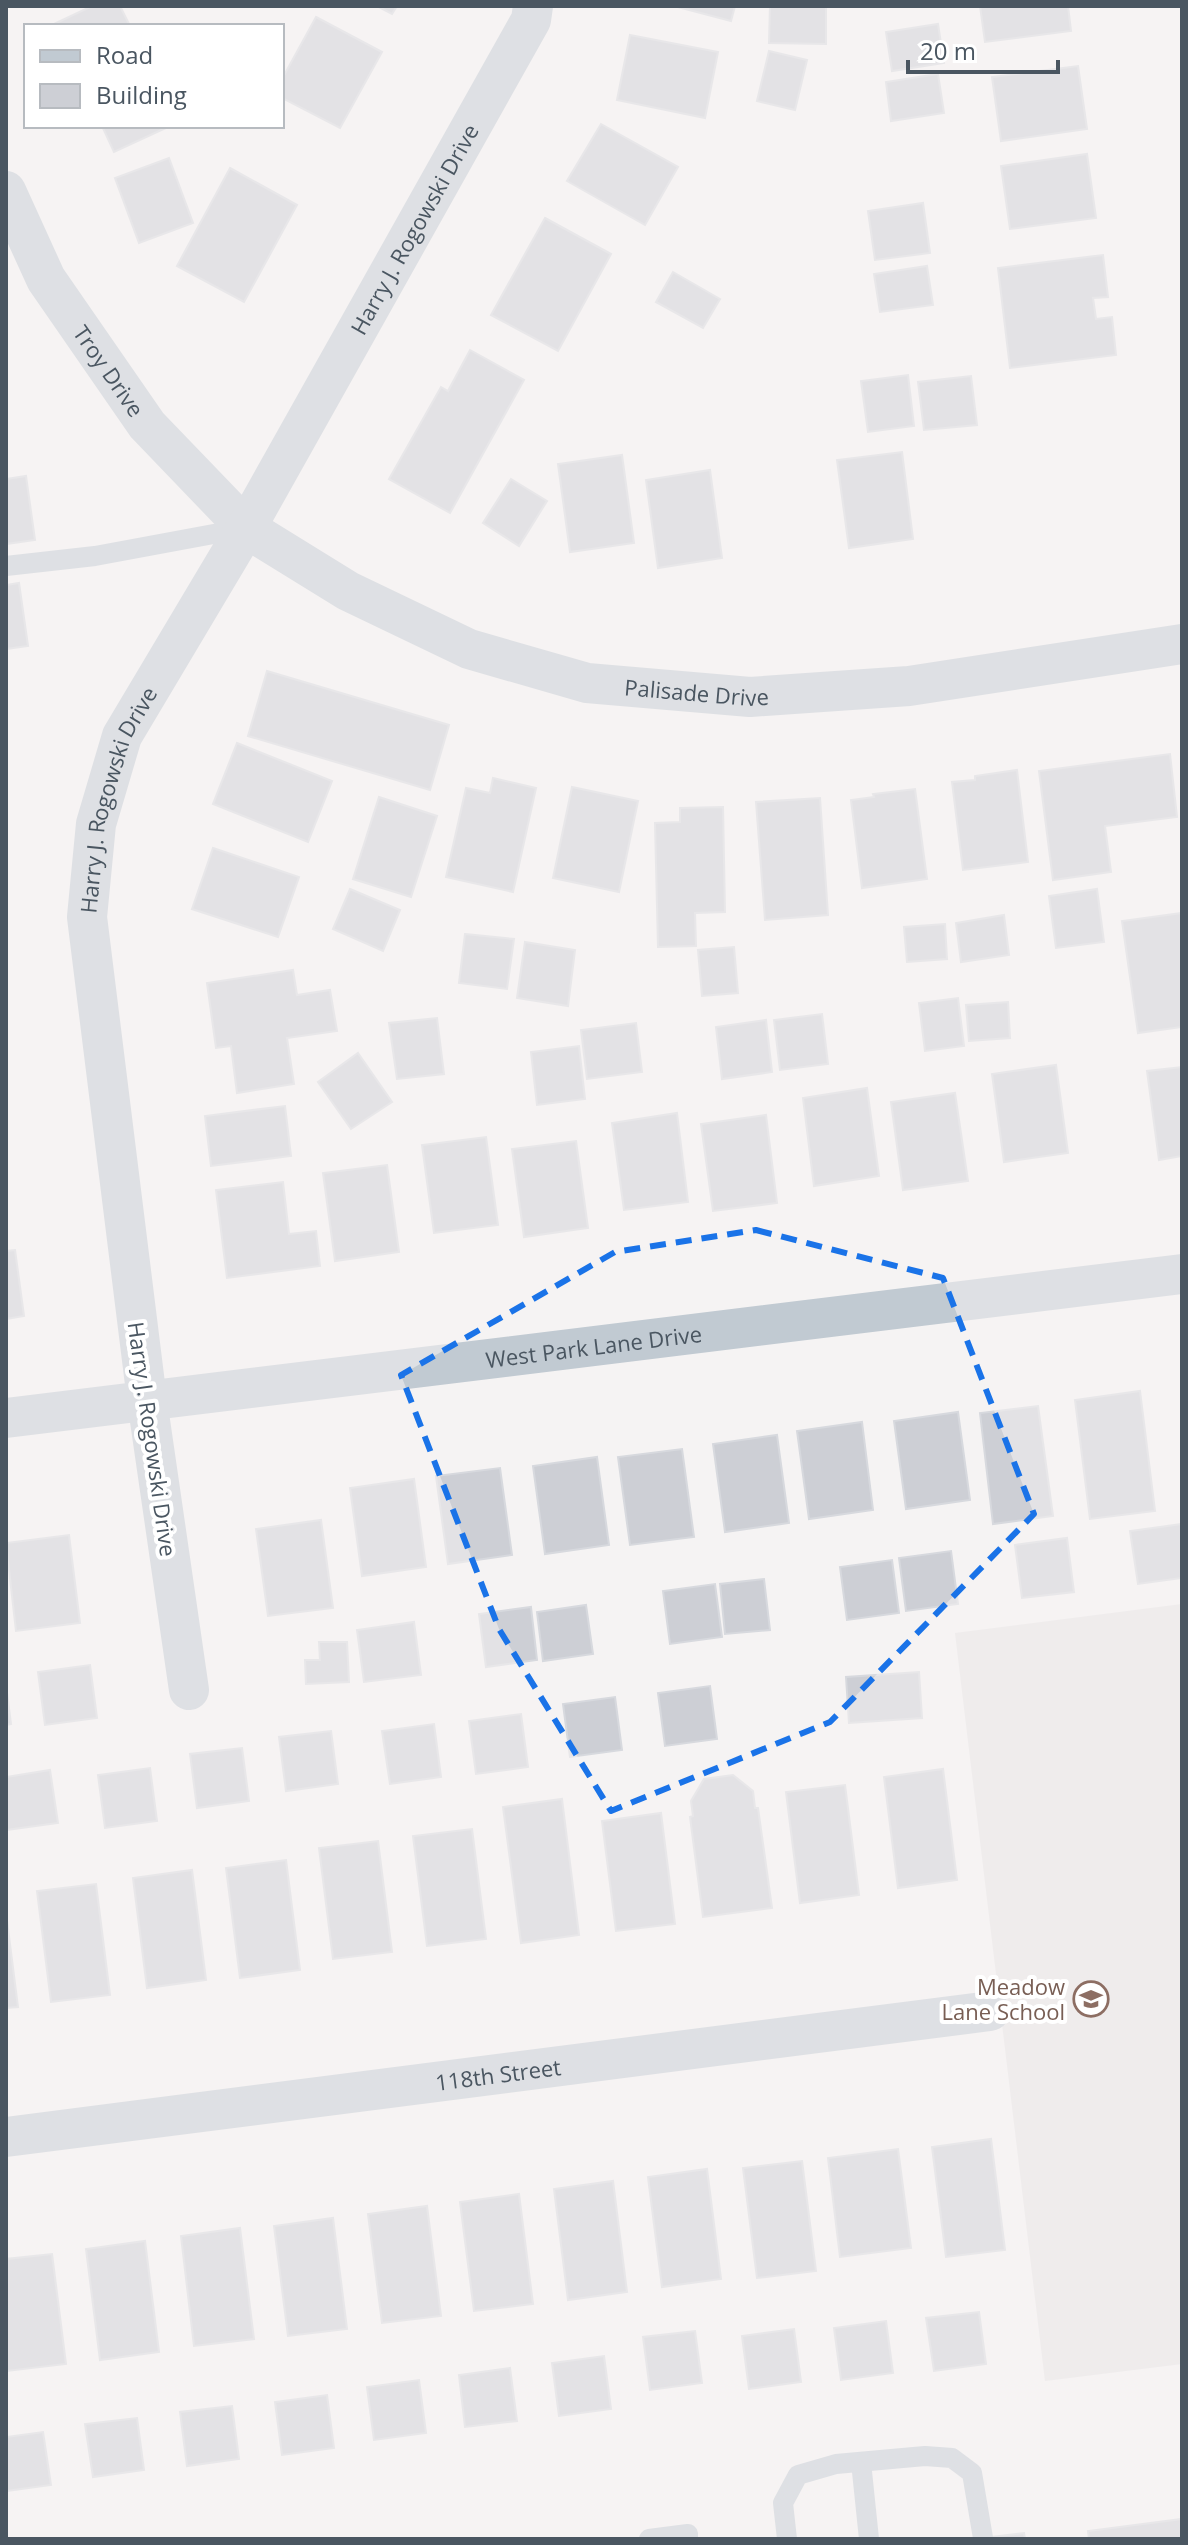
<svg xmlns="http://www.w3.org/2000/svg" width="1188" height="2545" font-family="'Open Sans',sans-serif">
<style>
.education{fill:#e6e4e5}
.building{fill:#cdcfd5;stroke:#d7d9de;stroke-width:2}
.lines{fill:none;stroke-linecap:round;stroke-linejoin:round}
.service{stroke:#c1cad2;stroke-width:20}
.minor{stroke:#c1cad2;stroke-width:40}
.marked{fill:none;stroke:#1a73e8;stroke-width:6;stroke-dasharray:16 10;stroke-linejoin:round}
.labels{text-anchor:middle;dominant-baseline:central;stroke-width:8;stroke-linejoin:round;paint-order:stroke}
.street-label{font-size:22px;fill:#4a5661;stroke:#fff}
.education-label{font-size:22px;fill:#785e54;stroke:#fff;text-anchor:end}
</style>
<rect width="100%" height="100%" fill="#f5f3f3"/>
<path class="education" d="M1182,1604V2364L1045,2381L955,1633Z"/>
<g class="building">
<path d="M92,6H120L130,26H55L54,24Z"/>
<path d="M377,6H397L392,14Z"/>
<path d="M674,6H735L731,21Z"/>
<path d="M770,6H826V44L769,43Z"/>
<path d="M980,6H1068L1071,31L985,42Z"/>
<path d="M316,17L382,52L340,128L282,98V79Z"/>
<path d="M938,24L944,63L892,71L886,32Z"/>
<path d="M630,35L718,52L705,118L617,100Z"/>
<path d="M769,51L807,60L795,110L757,101Z"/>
<path d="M1078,66L1087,129L1001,141L992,77Z"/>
<path d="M938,74L944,113L891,121L886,82Z"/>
<path d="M601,124L678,167L645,225L567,181Z"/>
<path d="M102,126H170L114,152Z"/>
<path d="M1087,154L1096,218L1010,229L1001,166Z"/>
<path d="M169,158L193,223L139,243L115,178Z"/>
<path d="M230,168L297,205L244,302L177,266Z"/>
<path d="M923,203L930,253L875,260L868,211Z"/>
<path d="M545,218L611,254L558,351L491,315Z"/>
<path d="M1103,255L1108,297L1093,298L1096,319L1112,317L1116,355L1010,368L998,268Z"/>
<path d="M927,266L933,305L880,312L874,274Z"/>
<path d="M673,272L720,299L703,328L656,302Z"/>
<path d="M470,350L524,380L450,513L389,479L441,387L448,391Z"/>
<path d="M908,375L914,426L868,432L861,381Z"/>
<path d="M971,376L977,425L924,430L918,382Z"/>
<path d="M902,452L913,539L849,548L837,460Z"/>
<path d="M622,455L634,543L570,552L558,464Z"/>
<path d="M710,470L722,558L658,568L646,480Z"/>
<path d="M26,476L35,540L6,544V479Z"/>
<path d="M511,479L547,501L519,546L483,523Z"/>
<path d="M19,583L28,646L6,649V585Z"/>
<path d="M267,671L449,725L430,790L248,736Z"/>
<path d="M237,743L332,781L308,842L213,804Z"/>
<path d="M1170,754L1177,817L1105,826L1111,872L1053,880L1039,771Z"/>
<path d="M1017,770L1028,862L963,870L952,782L975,780V776Z"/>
<path d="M493,778L536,788L513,892L446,877L466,788L490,793Z"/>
<path d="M572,787L638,801L619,892L553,878Z"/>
<path d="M915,789L927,879L862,888L851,800L874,797L873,794Z"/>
<path d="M379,797L437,816L411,897L353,879Z"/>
<path d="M820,798L828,915L765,920L756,802Z"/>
<path d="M723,807L725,912L695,913L696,946L658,947L655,823L680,822V808Z"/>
<path d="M213,848L299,877L278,937L192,909Z"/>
<path d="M350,889L400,910L383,951L333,929Z"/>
<path d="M1097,889L1104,942L1056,948L1049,896Z"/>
<path d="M1182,913V1027L1138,1033L1122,921Z"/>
<path d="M1004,915L1009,955L961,962L956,923Z"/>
<path d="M945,924L947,959L907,962L904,927Z"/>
<path d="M465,934L514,939L507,989L459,983Z"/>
<path d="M525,942L575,950L568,1006L517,998Z"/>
<path d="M734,947L738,993L702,996L698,950Z"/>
<path d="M293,970L297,995L330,990L337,1031L287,1038L294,1084L237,1093L231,1046L216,1048L207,983Z"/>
<path d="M958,998L964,1046L925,1051L919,1003Z"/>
<path d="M1008,1002L1010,1038L969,1041L966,1005Z"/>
<path d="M822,1014L828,1064L780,1070L774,1020Z"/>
<path d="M437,1018L444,1074L397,1079L389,1023Z"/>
<path d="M766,1020L772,1072L722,1079L716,1027Z"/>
<path d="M636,1023L642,1072L587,1079L581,1030Z"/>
<path d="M579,1046L585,1099L537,1105L531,1052Z"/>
<path d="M358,1053L392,1102L351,1129L318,1082Z"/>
<path d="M1056,1065L1068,1153L1004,1162L992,1074Z"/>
<path d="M1182,1067V1156L1159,1160L1147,1071Z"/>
<path d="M867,1088L879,1176L814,1186L803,1098Z"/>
<path d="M955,1093L968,1181L903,1190L891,1102Z"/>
<path d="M285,1106L291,1156L211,1166L205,1116Z"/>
<path d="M677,1113L688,1202L624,1210L612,1123Z"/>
<path d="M766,1115L777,1203L713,1211L701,1124Z"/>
<path d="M486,1137L498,1225L434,1233L422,1145Z"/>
<path d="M576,1141L588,1228L524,1237L512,1149Z"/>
<path d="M387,1165L399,1252L335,1261L323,1173Z"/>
<path d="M283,1182L289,1234L316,1231L320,1266L227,1278L216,1190Z"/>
<path d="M15,1250L24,1316L6,1319V1251Z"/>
<path d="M1140,1391L1155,1511L1090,1519L1075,1400Z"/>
<path d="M1038,1406L1053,1516L993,1524L980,1413Z"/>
<path d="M958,1412L970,1500L906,1509L894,1421Z"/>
<path d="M862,1422L873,1510L809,1519L797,1431Z"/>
<path d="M777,1435L789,1523L725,1532L713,1444Z"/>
<path d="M682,1449L694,1537L630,1545L618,1457Z"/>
<path d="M597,1457L609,1545L545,1554L533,1466Z"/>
<path d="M500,1468L512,1555L448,1564L436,1476Z"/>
<path d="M414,1479L426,1567L362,1576L350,1488Z"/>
<path d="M321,1520L333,1608L268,1616L256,1529Z"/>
<path d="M1182,1524V1578L1138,1584L1130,1531Z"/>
<path d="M69,1535L80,1623L16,1631L6,1543Z"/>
<path d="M1067,1538L1074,1592L1022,1598L1015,1545Z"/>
<path d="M951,1551L958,1604L906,1611L899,1558Z"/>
<path d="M892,1560L899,1613L847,1620L840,1567Z"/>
<path d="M764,1579L770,1630L725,1634L720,1584Z"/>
<path d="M715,1584L722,1637L670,1644L663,1591Z"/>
<path d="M586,1605L593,1654L543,1661L537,1612Z"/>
<path d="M531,1607L537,1660L486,1667L479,1614Z"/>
<path d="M414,1622L421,1675L364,1682L357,1630Z"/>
<path d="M319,1642H347L349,1682L306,1684L305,1660H320Z"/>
<path d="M90,1665L97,1718L45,1725L38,1672Z"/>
<path d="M919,1672L922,1718L849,1723L846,1677Z"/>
<path d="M6,1685L11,1724L6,1725Z"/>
<path d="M710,1686L717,1739L665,1746L658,1693Z"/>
<path d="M615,1697L622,1750L570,1757L563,1704Z"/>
<path d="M521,1714L528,1767L476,1774L469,1721Z"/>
<path d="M434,1724L441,1777L390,1784L382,1731Z"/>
<path d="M331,1731L338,1784L286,1791L279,1737Z"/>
<path d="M242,1748L249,1801L197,1808L190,1754Z"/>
<path d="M150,1768L157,1821L105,1828L98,1775Z"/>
<path d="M943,1769L957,1880L898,1888L884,1777Z"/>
<path d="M50,1770L58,1823L6,1830V1777Z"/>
<path d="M733,1775L753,1791L755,1808H758L772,1908L703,1917L690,1817L693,1816L691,1801L704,1779Z"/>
<path d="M845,1785L859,1895L800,1903L786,1792Z"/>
<path d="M562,1799L579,1935L521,1943L503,1807Z"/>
<path d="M661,1813L675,1924L616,1931L602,1821Z"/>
<path d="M472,1829L486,1939L427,1946L413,1836Z"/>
<path d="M378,1841L392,1952L333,1959L319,1848Z"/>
<path d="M286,1860L300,1970L240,1978L226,1868Z"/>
<path d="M192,1870L206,1980L147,1988L133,1878Z"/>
<path d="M96,1884L110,1995L51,2002L37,1891Z"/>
<path d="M6,1913L18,2007L6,2008Z"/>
<path d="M991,2139L1005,2250L946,2257L932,2147Z"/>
<path d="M898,2149L911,2248L840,2257L828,2158Z"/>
<path d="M802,2161L816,2271L757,2278L743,2168Z"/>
<path d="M707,2169L721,2279L662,2287L648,2177Z"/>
<path d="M613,2181L627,2292L568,2300L554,2189Z"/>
<path d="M519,2194L533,2304L474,2311L460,2202Z"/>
<path d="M427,2206L441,2316L382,2323L368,2214Z"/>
<path d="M333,2218L347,2329L288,2336L274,2226Z"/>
<path d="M240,2228L254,2339L194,2346L181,2236Z"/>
<path d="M145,2241L159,2352L100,2360L86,2249Z"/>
<path d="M52,2254L66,2364L7,2371L6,2259Z"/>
<path d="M979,2312L986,2364L934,2371L926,2318Z"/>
<path d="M886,2321L893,2373L841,2380L834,2328Z"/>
<path d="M794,2329L801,2382L749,2389L742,2336Z"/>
<path d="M695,2331L702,2383L650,2390L643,2337Z"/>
<path d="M604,2356L611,2409L559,2416L552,2363Z"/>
<path d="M510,2368L517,2421L465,2427L459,2375Z"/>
<path d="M419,2380L426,2433L374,2440L367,2387Z"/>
<path d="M327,2395L334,2448L282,2455L275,2402Z"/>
<path d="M232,2406L239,2459L187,2466L180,2412Z"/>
<path d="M137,2418L144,2470L93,2477L85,2424Z"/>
<path d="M43,2432L51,2485L6,2491V2437Z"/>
<path d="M1182,2519V2539H1089L1088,2531Z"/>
<path d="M1024,2533L1025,2539H977L983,2538Z"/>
</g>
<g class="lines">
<g class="service">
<path d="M6,566L95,556L246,528"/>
<path d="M861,2462L869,2539"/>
<path d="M649,2539L688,2534V2539"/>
<path d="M787,2539L783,2503L798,2475L836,2464L925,2456L952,2458L972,2473L983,2538"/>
</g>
<g class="minor">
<path id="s1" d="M6,191L46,279L147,425L246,528L348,591L469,649L587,683L750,697L909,686L1182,644"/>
<path id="s2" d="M6,1418L1182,1274"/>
<path id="s3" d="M189,1690L147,1400L87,917L96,824L122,736L246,528L531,20L533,6"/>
<path id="s4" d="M6,2137L990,2011"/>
</g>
</g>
<path d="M0 0H1188V2545H0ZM756,1230L943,1278L1034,1514L830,1722L611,1811L499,1629L401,1375L615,1252Z" fill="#f5f3f3" fill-opacity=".55" fill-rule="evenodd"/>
<path class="marked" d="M756,1230L943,1278L1034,1514L830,1722L611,1811L499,1629L401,1375L615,1252Z"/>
<defs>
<symbol id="school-ring" viewBox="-11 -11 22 22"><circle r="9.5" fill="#fff" stroke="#8d6e63" stroke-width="1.5"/><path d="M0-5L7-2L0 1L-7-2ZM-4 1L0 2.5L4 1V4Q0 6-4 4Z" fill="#8d6e63"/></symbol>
</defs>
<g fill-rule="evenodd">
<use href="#school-ring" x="1071" y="1979" width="40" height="40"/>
</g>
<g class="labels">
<g class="street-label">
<text stroke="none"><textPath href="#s3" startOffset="1550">Harry J. Rogowski Drive</textPath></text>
<text stroke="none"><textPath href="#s1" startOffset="208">Troy Drive</textPath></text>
<text stroke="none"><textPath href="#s1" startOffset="904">Palisade Drive</textPath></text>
<text stroke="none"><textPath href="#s3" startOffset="902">Harry J. Rogowski Drive</textPath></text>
<text stroke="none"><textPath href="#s2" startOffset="592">West Park Lane Drive</textPath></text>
<text transform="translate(153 1439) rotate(82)">Harry J. Rogowski Drive</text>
<text stroke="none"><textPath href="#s4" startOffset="496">118th Street</textPath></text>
</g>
<g class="education-label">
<text x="1065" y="1986">Meadow<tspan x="1065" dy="25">Lane School</tspan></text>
</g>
</g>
<rect width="1188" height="2545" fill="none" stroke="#4a5661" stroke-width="16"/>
<rect x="24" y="24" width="260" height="104" fill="#ffffff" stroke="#b7bbc0" stroke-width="2"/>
<rect x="40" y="50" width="40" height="12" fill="#c1cad2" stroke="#b7bbc0" stroke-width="2"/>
<text x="96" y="64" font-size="24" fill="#4a5661">Road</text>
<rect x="40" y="84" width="40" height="24" fill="#cdcfd5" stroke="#b7bbc0" stroke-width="2"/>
<text x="96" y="104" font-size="24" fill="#4a5661">Building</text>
<path d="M908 60v12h150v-12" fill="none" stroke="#4a5661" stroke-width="4"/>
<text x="920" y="60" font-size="24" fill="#4a5661" stroke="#ffffff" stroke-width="6" paint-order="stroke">20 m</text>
</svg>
